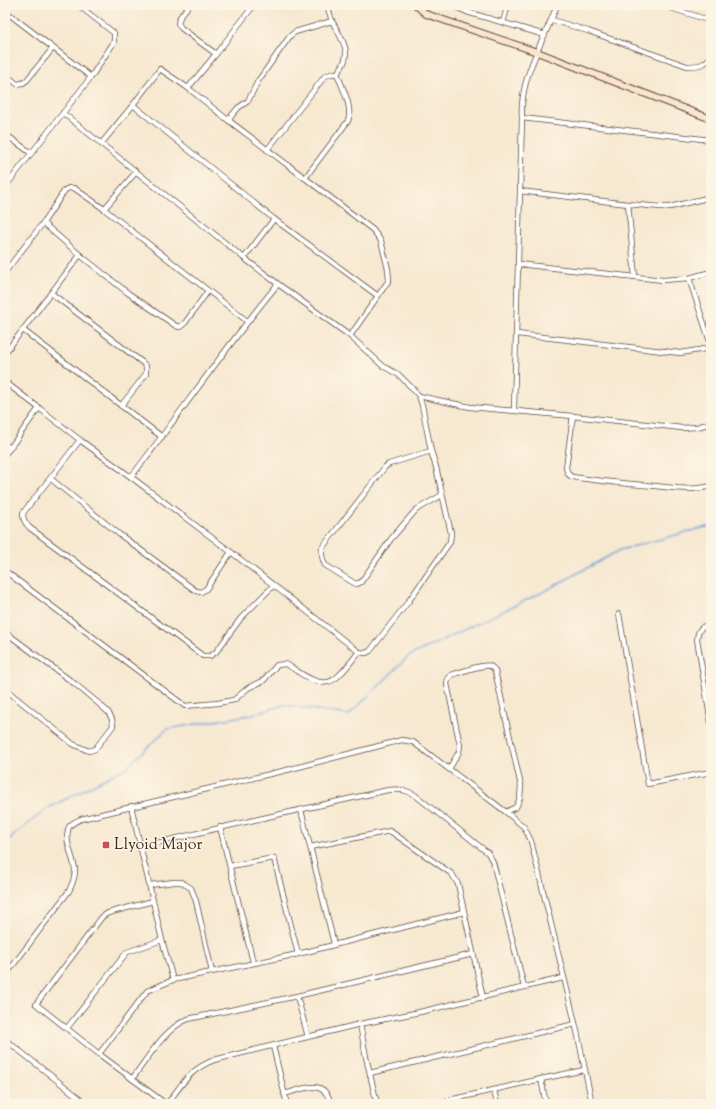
<svg xmlns="http://www.w3.org/2000/svg" width="716" height="1109" font-family="'Sorts Mill Goudy',serif">
<style>
.lines{fill:none;stroke-linecap:round;stroke-linejoin:round}
.stream{stroke:#6ca0d8;stroke-width:1.5}
.street-casing{stroke:#574639;stroke-width:6}
.secondary-casing{stroke:#574639;stroke-width:8}
.street{stroke:#fff;stroke-width:4.5}
.secondary{stroke:#fbe5cf;stroke-width:6}
.poi-dot{fill:#d1495b;stroke:#fcf5e5;stroke-width:1.5}
.labels{text-anchor:middle;dominant-baseline:central;stroke-width:3;stroke-linejoin:round;paint-order:stroke}
.poi-label{font-size:16px;fill:#3b2a1e;stroke:#fcf5e5;text-anchor:start}
</style>
<rect width="100%" height="100%" fill="#fcf5e5"/>
<filter id="ink" filterUnits="userSpaceOnUse"><feTurbulence type="fractalNoise" baseFrequency=".025" numOctaves="2"/><feDisplacementMap in="SourceGraphic" scale="8" xChannelSelector="R" yChannelSelector="G"/><feConvolveMatrix kernelMatrix="1 2 1 2 8 2 1 2 1" color-interpolation-filters="sRGB"/></filter>
<filter id="wash" filterUnits="userSpaceOnUse"><feTurbulence type="fractalNoise" baseFrequency=".012" numOctaves="4" result="noise"/><feDisplacementMap in="SourceGraphic" scale="16" xChannelSelector="R" yChannelSelector="G"/><feGaussianBlur stdDeviation="0.9" result="paint"/><feColorMatrix in="noise" values="0 0 0 0 0 0 0 0 0 0 0 0 0 0 0 0 0 1.4 0 .05"/><feComposite in="paint" operator="in"/></filter>
<g filter="url(#wash)">
<rect width="100%" height="100%" fill="#f7e8d0"/>
<g class="lines">
<path class="stream" d="M5,843L45,810L127,767L167,729L250,715L284,705L349,715L409,656L545,591L620,550L706,527L711,528"/>
</g>
</g>
<g filter="url(#ink)">
<g class="lines">
<defs>
<g id="street">
<path d="M189,5L180,17L178,23L181,28L216,54"/>
<path d="M327,5L332,21"/>
<path d="M662,5L711,21"/>
<path d="M456,7L467,12L545,35"/>
<path d="M5,11L91,77"/>
<path d="M552,20L588,31L687,66C697,66 705,66 711,56"/>
<path d="M503,22L508,5"/>
<path d="M5,74L17,84L23,83L27,80L53,48"/>
<path d="M188,88L216,54L254,5"/>
<path d="M133,105L274,219L378,296"/>
<path d="M63,113L244,258L278,284L350,336L383,366L399,375L413,389L419,396L422,405L431,451L436,467L451,533L450,542L408,602L370,651L366,653L359,652L231,552L131,477C181,413 226,346 278,284"/>
<path d="M522,118L711,140"/>
<path d="M228,120L238,108L248,101L258,81L290,36L295,32L332,21C342,40 355,54 337,73"/>
<path d="M5,134L31,153"/>
<path d="M101,144L133,105L160,69L188,88L228,120L305,178L373,230L381,241L388,269L389,280L350,336"/>
<path d="M267,150L325,76L331,74L337,73C342,88 353,106 348,121L305,178"/>
<path d="M136,172L104,209L247,321"/>
<path d="M5,187L91,77L114,42V33L78,5"/>
<path d="M520,191L628,204L661,207H670L711,197"/>
<path d="M628,204L635,277"/>
<path d="M104,209L74,188H69L65,190L43,223L80,255L128,293L176,326L180,327L185,323L208,291"/>
<path d="M244,258L274,219"/>
<path d="M518,264L663,280L689,278L711,272"/>
<path d="M5,272L43,223"/>
<path d="M689,278L711,345"/>
<path d="M51,293L143,363L146,366V374L121,406"/>
<path d="M23,330L162,437"/>
<path d="M517,334L680,353L711,348"/>
<path d="M5,353L80,255"/>
<path d="M5,382L39,408L10,448L5,444"/>
<path d="M419,396L470,407L573,416L682,428L697,427L711,423"/>
<path d="M39,408L80,440L131,477"/>
<path d="M514,410L522,118C519,78 544,41 557,5"/>
<path d="M573,416L566,468L568,474L572,477C600,481 627,484 655,486C674,488 693,491 711,486"/>
<path d="M80,440L23,513C23,520 25,523 30,528L203,656H210L216,652L241,618L273,586"/>
<path d="M431,451L389,464L385,467L322,548C321,555 322,559 325,565L354,583L357,584L361,582L391,539L416,510L442,495"/>
<path d="M5,454L10,448"/>
<path d="M51,479L119,534L196,591L201,592L206,589L231,552"/>
<path d="M5,571L185,706L218,703L234,700L248,688L263,681L277,665L286,664C300,672 320,691 336,678C345,671 352,660 359,652"/>
<path d="M619,614L648,784L711,772"/>
<path d="M711,624C702,626 698,629 697,639L711,723"/>
<path d="M5,632L75,684L98,703L108,712L112,719L113,726L95,749L89,751L73,744L5,689"/>
<path d="M449,769L459,752L460,745L447,684L448,679L451,675C459,673 484,663 490,666C492,667 494,669 495,671L521,786L520,798L516,807L506,812"/>
<path d="M131,806L162,940L173,980"/>
<path d="M301,810L334,944"/>
<path d="M220,827L253,962"/>
<path d="M141,847C223,826 305,809 388,790C398,789 405,789 415,795L488,853L493,862L524,987"/>
<path d="M310,847L390,831L452,874L458,884L483,998"/>
<path d="M230,866L274,858L298,954"/>
<path d="M150,885L174,882H181L191,888L196,901L212,972"/>
<path d="M153,901L108,913L102,917L36,1004L99,1054L166,1104"/>
<path d="M5,976L69,891C72,885 75,878 75,870C74,858 63,839 69,827C71,823 77,821 81,819L287,770L402,740L413,742L506,812L524,827L531,841L577,1031L592,1104"/>
<path d="M297,996L308,1037"/>
<path d="M360,1024L366,1057L377,1104"/>
<path d="M67,1028L127,952L162,940"/>
<path d="M5,1045L7,1041L87,1104"/>
<path d="M273,1046L287,1104"/>
<path d="M99,1054L147,991L173,980L298,954L464,912"/>
<path d="M370,1073L575,1024"/>
<path d="M132,1079C148,1058 164,1029 188,1019L297,996L473,954"/>
<path d="M541,1079L546,1104"/>
<path d="M494,1090L497,1104"/>
<path d="M284,1094C304,1089 324,1077 331,1104"/>
<path d="M5,1103L6,1104"/>
<path d="M167,1104C183,1083 189,1070 214,1060L360,1024L420,1012L563,978"/>
<path d="M432,1104L541,1079L584,1070"/>
</g>
<path id="secondary" d="M416,5L426,14L537,52L711,119"/>
</defs>
<use href="#street" class="street-casing"/>
<use href="#secondary" class="secondary-casing"/>
<use href="#street" class="street"/>
<use href="#secondary" class="secondary"/>
</g>
</g>
<rect class="poi-dot" x="102" y="841" width="8" height="8" rx="2"/>
<g class="labels">
<g class="poi-label">
<text x="114" y="845">Llyoid Major</text>
</g>
</g>
<rect width="716" height="1109" fill="none" stroke="#fcf5e5" stroke-width="20"/>
</svg>
